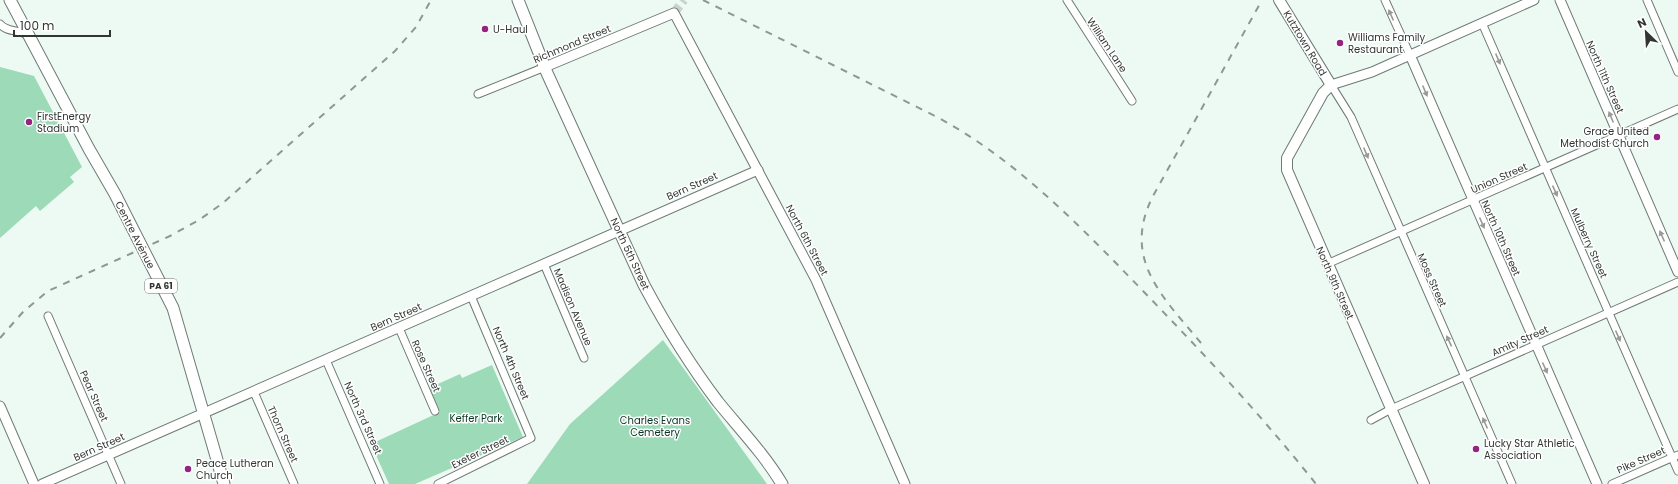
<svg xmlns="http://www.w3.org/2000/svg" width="1678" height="484" font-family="Poppins,sans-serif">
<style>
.green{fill:#9cdab8}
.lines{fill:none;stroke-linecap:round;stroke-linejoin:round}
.tertiary-tunnel{stroke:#c7d3cd;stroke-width:9;stroke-dasharray:9 4.5;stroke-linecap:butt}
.minor-casing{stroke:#6e7a73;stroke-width:9}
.tertiary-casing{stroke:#6e7a73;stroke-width:11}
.secondary-casing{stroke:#6e7a73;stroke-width:12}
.primary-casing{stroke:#6e7a73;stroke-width:13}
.minor{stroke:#fff;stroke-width:7}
.tertiary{stroke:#fff;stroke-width:9}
.secondary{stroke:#fff;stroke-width:10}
.primary{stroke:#fff;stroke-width:11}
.rail{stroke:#8e9792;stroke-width:2;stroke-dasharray:7 7;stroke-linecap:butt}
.oneway{fill:#989a99}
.poi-dot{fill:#942382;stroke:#fff;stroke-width:1.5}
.labels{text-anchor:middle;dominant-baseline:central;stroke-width:3;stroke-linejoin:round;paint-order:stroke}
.shield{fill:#fff;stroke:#6f7270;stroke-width:1}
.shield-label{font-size:9px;font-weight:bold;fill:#313633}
.poi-label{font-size:10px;fill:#313633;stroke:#fff;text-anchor:start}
.street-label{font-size:10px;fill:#313633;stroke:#fff}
.park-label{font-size:10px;fill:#0a3422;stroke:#fff}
</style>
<rect width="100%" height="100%" fill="#edfaf3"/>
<g class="green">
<path d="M0,67L34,76L82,167L70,177L74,182L40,211L36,206L0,238Z"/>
<path d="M663,340L767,484H527L570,424Z"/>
<path d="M492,365L523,437L415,484H389L371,444L440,412L429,388L460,374L462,378Z"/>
</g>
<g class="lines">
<path class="tertiary-tunnel" d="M674,13L684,0"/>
<defs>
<g id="minor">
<path d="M1067,0L1132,101"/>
<path d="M1385,0L1410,55"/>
<path d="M1647,0L1678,72"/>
<path d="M1482,23L1678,471"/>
<path d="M0,24C7,33 20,29 29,36"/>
<path d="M1331,85L1351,117L1512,484"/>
<path d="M478,94L545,67"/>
<path d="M544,264L584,358"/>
<path d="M1327,264L1678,109"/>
<path d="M48,316L121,484"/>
<path d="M399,328L435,411"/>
<path d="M326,360L380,484"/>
<path d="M254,392L294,484"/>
<path d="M1371,420L1391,409L1678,282"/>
<path d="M438,484L531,438L471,296"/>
<path d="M1612,484L1678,455"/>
</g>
<g id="tertiary">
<path d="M1560,0L1678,272"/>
<path d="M1410,55L1597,484"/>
<path d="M545,67L674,13L816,280L905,484"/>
<path d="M1331,85L1372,72L1534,0"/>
<path d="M0,406L34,484"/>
<path d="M42,484L758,170"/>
</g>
<path id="secondary" d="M1279,0L1331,85L1323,93L1287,158V170L1424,484"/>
<g id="primary">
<path d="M10,0L89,149L115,194L173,308L224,484"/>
<path d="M518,0L547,73L644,285C666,326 690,365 718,402C740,429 764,454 782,484"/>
</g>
</defs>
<use href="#minor" class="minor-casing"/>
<use href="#tertiary" class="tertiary-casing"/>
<use href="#secondary" class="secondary-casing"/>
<use href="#primary" class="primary-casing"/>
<use href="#minor" class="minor"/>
<use href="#tertiary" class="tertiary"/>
<use href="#secondary" class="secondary"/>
<use href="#primary" class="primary"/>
<g class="rail">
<path d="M703,0L939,118C1019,162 1081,227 1144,292C1204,354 1262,416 1316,484"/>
<path d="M0,338L23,312L48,291L170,236L199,220L223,203L395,51L416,27L431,0"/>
<path d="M1201,343C1163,297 1121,259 1153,196L1262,0"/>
</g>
</g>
<defs><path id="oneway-solid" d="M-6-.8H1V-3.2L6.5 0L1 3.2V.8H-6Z"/></defs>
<g class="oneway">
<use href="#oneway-solid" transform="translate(1391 15) rotate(-114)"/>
<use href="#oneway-solid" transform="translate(1498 59) rotate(67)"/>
<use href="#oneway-solid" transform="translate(1425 91) rotate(67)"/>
<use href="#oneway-solid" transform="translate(1611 117) rotate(-113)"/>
<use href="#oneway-solid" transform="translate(1366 153) rotate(67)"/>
<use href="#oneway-solid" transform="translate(1555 191) rotate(66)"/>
<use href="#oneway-solid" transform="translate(1482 223) rotate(66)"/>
<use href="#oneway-solid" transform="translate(1662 236) rotate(-114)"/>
<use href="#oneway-solid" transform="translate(1618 336) rotate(66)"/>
<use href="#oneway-solid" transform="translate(1449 341) rotate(-115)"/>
<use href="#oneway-solid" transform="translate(1545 368) rotate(66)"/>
<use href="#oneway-solid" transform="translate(1485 423) rotate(-114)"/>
</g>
<g class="poi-dot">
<circle cx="485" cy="29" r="4"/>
<circle cx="1340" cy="43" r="4"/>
<circle cx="29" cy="122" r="4"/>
<circle cx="1657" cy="137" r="4"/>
<circle cx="1476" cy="449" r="4"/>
<circle cx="188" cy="469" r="4"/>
</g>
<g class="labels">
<rect class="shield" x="145" y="279" width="32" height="14" rx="3"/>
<g class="shield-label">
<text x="161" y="286">PA 61</text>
</g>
<g class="poi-label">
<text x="493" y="29">U-Haul</text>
<text x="1348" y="37">Williams Family<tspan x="1348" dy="12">Restaurant</tspan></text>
<text x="37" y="116">FirstEnergy<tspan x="37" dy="12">Stadium</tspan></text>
<text x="1649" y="131" text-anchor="end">Grace United<tspan x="1649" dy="12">Methodist Church</tspan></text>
<text x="1484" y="443">Lucky Star Athletic<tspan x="1484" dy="12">Association</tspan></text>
<text x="196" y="463">Peace Lutheran<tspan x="196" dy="12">Church</tspan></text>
</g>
<g class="street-label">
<text transform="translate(1305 43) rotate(59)">Kutztown Road</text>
<text transform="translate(572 44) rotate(-23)">Richmond Street</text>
<text transform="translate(1107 45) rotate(56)">William Lane</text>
<text transform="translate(1605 77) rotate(66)">North 11th Street</text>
<text transform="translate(1499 178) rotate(-24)">Union Street</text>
<text transform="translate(692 186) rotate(-24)">Bern Street</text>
<text transform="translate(135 235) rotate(63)">Centre Avenue</text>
<text transform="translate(1501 238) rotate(66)">North 10th Street</text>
<text transform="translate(807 240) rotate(62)">North 6th Street</text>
<text transform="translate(1589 243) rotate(66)">Mulberry Street</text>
<text transform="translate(630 254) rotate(65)">North 5th Street</text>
<text transform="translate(1432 280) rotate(66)">Moss Street</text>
<text transform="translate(1335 283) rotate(66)">North 9th Street</text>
<text transform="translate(573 307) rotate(67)">Madison Avenue</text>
<text transform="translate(396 317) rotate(-24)">Bern Street</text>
<text transform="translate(1520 341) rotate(-24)">Amity Street</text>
<text transform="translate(511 363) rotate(67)">North 4th Street</text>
<text transform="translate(426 366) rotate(66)">Rose Street</text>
<text transform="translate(94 396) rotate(66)">Pear Street</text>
<text transform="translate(363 418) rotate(66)">North 3rd Street</text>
<text transform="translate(283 434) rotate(66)">Thorn Street</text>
<text transform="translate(99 447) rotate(-24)">Bern Street</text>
<text transform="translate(480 452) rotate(-26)">Exeter Street</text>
<text transform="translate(1641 460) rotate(-24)">Pike Street</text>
</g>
<g class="park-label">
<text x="476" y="418">Keffer Park</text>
<text x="655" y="420">Charles Evans<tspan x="655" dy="12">Cemetery</tspan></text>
</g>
</g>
<g transform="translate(1646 32) rotate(335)" stroke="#ffffff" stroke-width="3" paint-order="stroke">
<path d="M0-3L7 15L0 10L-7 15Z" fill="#313633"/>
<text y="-6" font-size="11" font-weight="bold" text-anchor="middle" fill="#313633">N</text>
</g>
<path d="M14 30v6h96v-6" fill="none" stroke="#313633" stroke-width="2"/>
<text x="20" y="30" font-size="12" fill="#313633" stroke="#ffffff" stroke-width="3" paint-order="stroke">100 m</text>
</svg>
